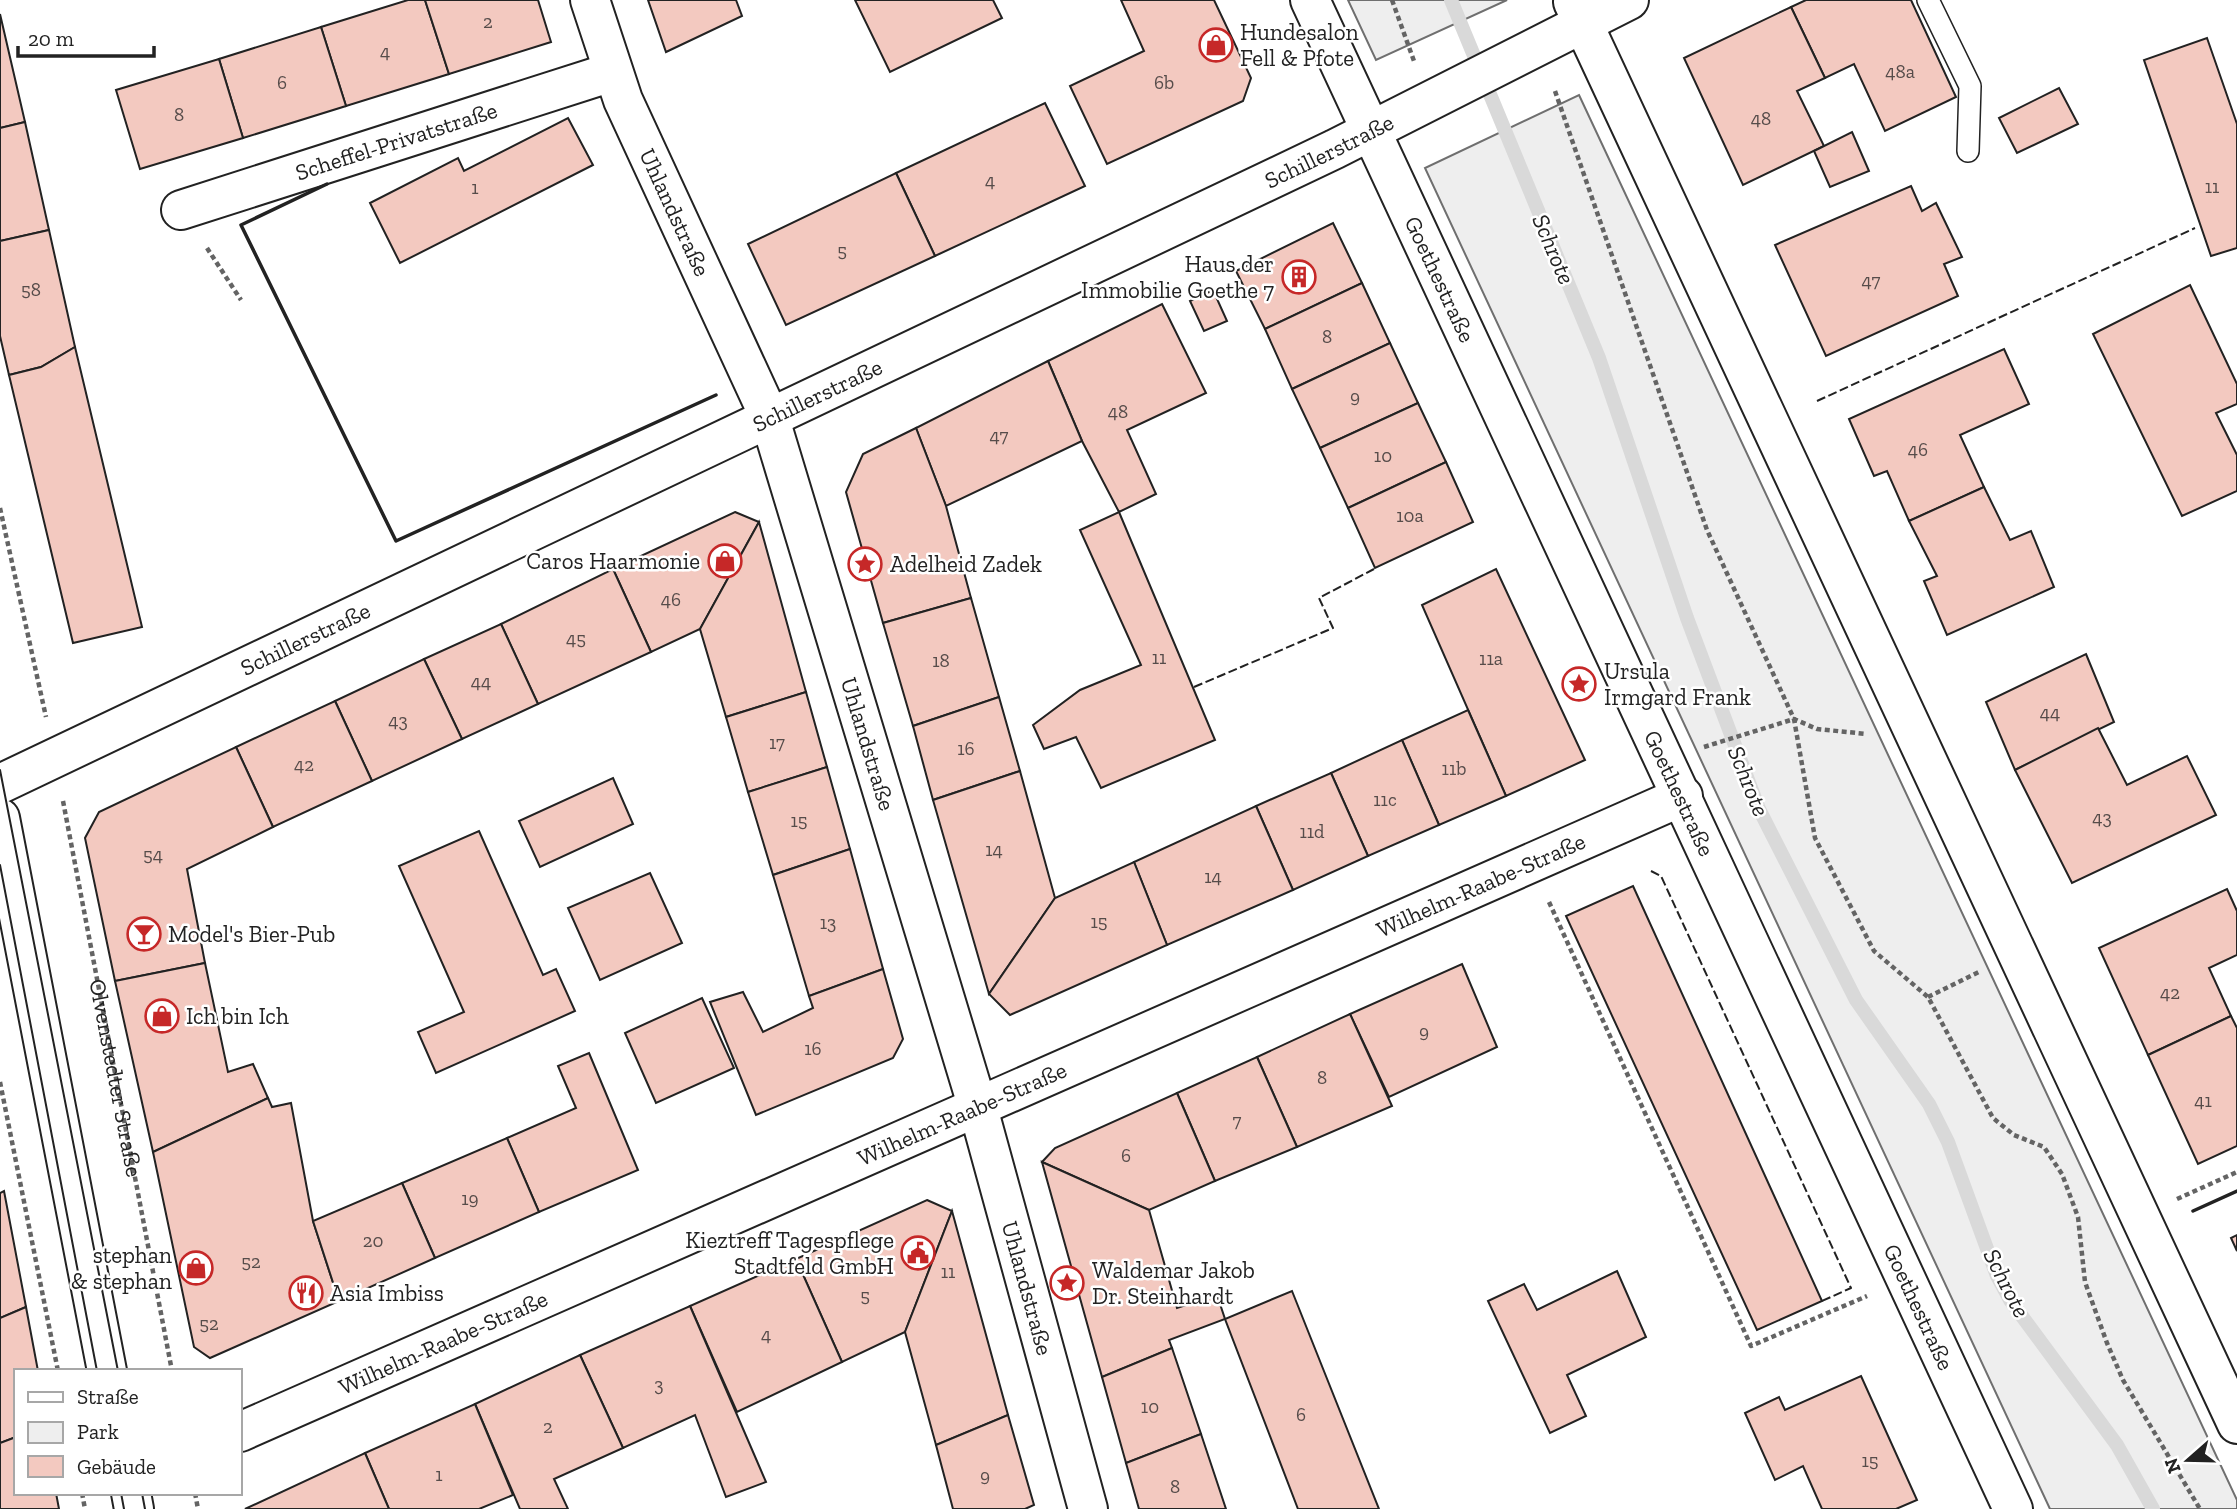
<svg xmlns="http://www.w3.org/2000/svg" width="2237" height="1509" font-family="'Zilla Slab',serif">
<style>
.green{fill:#eee;stroke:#6f6f6f;stroke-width:2}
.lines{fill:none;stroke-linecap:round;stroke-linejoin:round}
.stream{stroke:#d9d9d9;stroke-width:14}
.building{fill:#f3c9c0;stroke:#222;stroke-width:2}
.service-casing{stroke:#222;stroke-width:24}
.minor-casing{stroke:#222;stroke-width:42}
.tertiary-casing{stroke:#222;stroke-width:42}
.path{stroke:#646464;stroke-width:4.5;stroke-dasharray:5 3.5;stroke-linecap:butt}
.service{stroke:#fff;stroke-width:21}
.minor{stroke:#fff;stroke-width:38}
.tertiary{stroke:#fff;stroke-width:38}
.tram{stroke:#222;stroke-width:2}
.fence{stroke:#222;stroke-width:2;stroke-dasharray:9 3.5;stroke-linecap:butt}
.wall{stroke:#222;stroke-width:3.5}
.labels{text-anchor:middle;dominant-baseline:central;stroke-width:5;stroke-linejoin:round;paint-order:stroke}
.number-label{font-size:19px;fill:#564c4a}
.poi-label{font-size:23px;fill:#222;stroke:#fff;text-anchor:start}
.street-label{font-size:23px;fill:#222;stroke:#fff}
.water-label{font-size:24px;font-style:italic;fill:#222;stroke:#fff}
</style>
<rect width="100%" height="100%" fill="#fff"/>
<g class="green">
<path d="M1348,0H1507L1376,60Z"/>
<path d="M1579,95L2237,1500V1509H2050L1425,168Z"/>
</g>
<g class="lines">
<path class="stream" d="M1451,0L1599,358L1687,618L1759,809L1856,1000L1929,1104L1948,1142L1997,1276L2010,1300L2117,1445L2153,1509"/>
</g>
<g class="building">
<path d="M408,0H425L449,74L346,106L321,27Z"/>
<path d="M425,0H538L551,42L449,74Z"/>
<path d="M648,0H736L742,16L666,52Z"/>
<path d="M855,0H993L1002,18L890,72Z"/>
<path d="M1121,0H1214L1251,78L1243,101L1107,164L1070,86L1144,51Z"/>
<path d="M1806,0H1911L1956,97L1885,131L1854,64L1825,78L1791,7Z"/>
<path d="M1791,7L1825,78L1797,91L1824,146L1743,185L1684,58Z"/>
<path d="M0,14L25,122L0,128Z"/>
<path d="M321,27L346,106L243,138L219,59Z"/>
<path d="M2207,38L2237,124V248L2211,256L2144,60Z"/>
<path d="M219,59L243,138L140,169L116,90Z"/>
<path d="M2059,88L2078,124L2017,153L1999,118Z"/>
<path d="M1045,103L1085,186L935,256L896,173Z"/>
<path d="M568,118L593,165L400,263L370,203L458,158L464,171Z"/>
<path d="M25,122L49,230L0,241V128Z"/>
<path d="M1852,132L1869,171L1830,187L1814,151Z"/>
<path d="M896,173L935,256L786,325L748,244Z"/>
<path d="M1911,186L1922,211L1936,203L1962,257L1944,264L1958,296L1826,356L1775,245Z"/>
<path d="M1333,223L1362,283L1265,329L1236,271Z"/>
<path d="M49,230L75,347L41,367L9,375L0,336V241Z"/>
<path d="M1362,283L1390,343L1292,389L1265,329Z"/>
<path d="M2190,285L2237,384V404L2216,413L2237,455V491L2182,516L2093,334Z"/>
<path d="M1213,290L1227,321L1204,331L1190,301Z"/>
<path d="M1162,304L1206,393L1127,430L1156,494L1119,512L1082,441L1048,361Z"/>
<path d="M1390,343L1418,403L1320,448L1292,389Z"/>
<path d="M75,347L142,627L73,643L9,375L41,367Z"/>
<path d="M2004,349L2029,404L1960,435L1984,487L1909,521L1887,471L1874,476L1849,419Z"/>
<path d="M1048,361L1082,441L946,506L916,428Z"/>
<path d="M1418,403L1446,462L1348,508L1320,448Z"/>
<path d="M916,428L946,506L971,598L883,623L846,492L863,454Z"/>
<path d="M1446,462L1473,522L1375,568L1348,508Z"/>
<path d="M1984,487L2010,540L2031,531L2054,587L1947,635L1924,581L1937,576L1909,521Z"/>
<path d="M735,512L759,522L700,629L651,652L613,569Z"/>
<path d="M1119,512L1215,740L1101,788L1076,737L1044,749L1033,725L1080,690L1141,665L1080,530Z"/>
<path d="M759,522L806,692L726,717L700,629Z"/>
<path d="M613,569L651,652L538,704L501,624Z"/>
<path d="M1496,569L1585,760L1506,796L1422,605Z"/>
<path d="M971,598L999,697L913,726L883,623Z"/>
<path d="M501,624L538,704L462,739L424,659Z"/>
<path d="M2086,654L2114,722L2015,770L1986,702Z"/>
<path d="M424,659L462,739L372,781L335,701Z"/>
<path d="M806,692L827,767L748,792L726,717Z"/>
<path d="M999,697L1020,771L933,800L913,726Z"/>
<path d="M335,701L372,781L273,827L236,747Z"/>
<path d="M1468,710L1506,796L1439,825L1402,740Z"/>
<path d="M2098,728L2127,785L2187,756L2216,815L2072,883L2015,770Z"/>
<path d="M1402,740L1439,825L1368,856L1331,773Z"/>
<path d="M236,747L273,827L187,869L205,963L115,981L85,838L99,812Z"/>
<path d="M827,767L850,849L773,875L748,792Z"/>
<path d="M1020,771L1055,898L989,994L933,800Z"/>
<path d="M1331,773L1368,856L1293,890L1256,806Z"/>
<path d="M613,778L633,824L540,867L519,821Z"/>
<path d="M1256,806L1293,890L1167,945L1134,862Z"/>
<path d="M479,831L543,975L556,969L575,1011L436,1073L418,1032L464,1012L399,866Z"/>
<path d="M850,849L883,969L809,996L773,875Z"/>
<path d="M1134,862L1167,945L1010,1015L989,994L1055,898Z"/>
<path d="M650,873L682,943L600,980L568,908Z"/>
<path d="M1633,886L1822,1301L1757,1330L1566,916Z"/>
<path d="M2227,889L2237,911V955L2209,968L2231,1016L2148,1055L2099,948Z"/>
<path d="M205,963L228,1072L253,1064L268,1098L153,1152L115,981Z"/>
<path d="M1462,964L1497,1047L1389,1097L1350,1014Z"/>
<path d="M883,969L903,1039L893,1058L756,1115L710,1002L743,992L763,1032L813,1008L809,996Z"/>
<path d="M702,998L734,1068L656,1103L625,1033Z"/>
<path d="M1350,1014L1392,1106L1297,1147L1257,1057Z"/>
<path d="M2231,1016L2237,1028V1146L2198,1164L2148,1055Z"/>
<path d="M589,1053L638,1170L539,1212L507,1138L576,1108L558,1066Z"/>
<path d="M1257,1057L1297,1147L1215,1181L1177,1093Z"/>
<path d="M1177,1093L1215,1181L1149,1210L1042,1162L1055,1148Z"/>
<path d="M268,1098L272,1107L291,1103L313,1221L339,1301L210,1358L194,1347L153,1152Z"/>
<path d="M507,1138L539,1212L435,1258L402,1183Z"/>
<path d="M1042,1162L1149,1210L1177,1308L1217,1295L1225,1319L1169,1340L1172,1348L1102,1377Z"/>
<path d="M402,1183L435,1258L339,1301L313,1221Z"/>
<path d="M4,1191L26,1307L0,1318V1193Z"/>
<path d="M927,1200L952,1211L905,1332L842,1362L796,1259Z"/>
<path d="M952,1211L1008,1415L936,1445L905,1332Z"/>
<path d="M2237,1235V1251L2231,1238Z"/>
<path d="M796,1259L842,1362L737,1412L690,1306Z"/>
<path d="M1617,1271L1646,1337L1567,1375L1586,1416L1550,1433L1488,1301L1524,1284L1537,1310Z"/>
<path d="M1292,1291L1379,1509H1298L1225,1319Z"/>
<path d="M690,1306L766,1482L726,1497L695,1415L623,1448L580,1355Z"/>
<path d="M26,1307L38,1371H16V1437L0,1443V1318Z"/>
<path d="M1172,1348L1201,1434L1126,1463L1102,1377Z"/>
<path d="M580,1355L623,1448L554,1479L568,1509H520L475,1404Z"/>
<path d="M1861,1376L1917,1500L1896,1509H1822L1803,1466L1775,1480L1745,1413L1779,1397L1785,1410Z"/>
<path d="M475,1404L513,1495L479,1509H389L365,1453Z"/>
<path d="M1008,1415L1034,1505L1025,1509H953L936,1445Z"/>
<path d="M1201,1434L1226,1509H1139L1126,1463Z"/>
<path d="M16,1437V1493H56L59,1509H0V1443Z"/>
<path d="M365,1453L389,1509H245Z"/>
</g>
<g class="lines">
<defs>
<path id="service" d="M1928,0L1970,86L1968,151"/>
<g id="minor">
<path id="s2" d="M590,0L623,100L769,416L978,1108L1088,1509"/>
<path id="s3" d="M1310,0L2013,1509"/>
<path d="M1573,2L2237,1424"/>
<path id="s4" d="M181,210L612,72"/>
<path id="s5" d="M0,784L1335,149L1629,0"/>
<path id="s6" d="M240,1432L1683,796"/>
</g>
<g id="tertiary">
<path d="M0,818L107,1371"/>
<path d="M131,1493L134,1509"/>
</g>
</defs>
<use href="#service" class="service-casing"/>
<use href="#minor" class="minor-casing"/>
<use href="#tertiary" class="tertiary-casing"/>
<g class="path">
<path d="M1392,0L1414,61"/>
<path d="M1555,91L1707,530L1794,719L1817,729L1867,734"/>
<path d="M207,248L241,300"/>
<path d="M0,508L46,717"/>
<path d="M1704,747L1794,719L1815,838L1874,951L1928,997L1993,1118L2014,1135L2044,1147L2062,1174L2078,1217L2085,1282L2107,1343L2123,1380L2200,1509"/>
<path id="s1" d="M63,801L172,1371"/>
<path d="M1549,902L1751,1346L1867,1296"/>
<path d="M1928,997L1981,971"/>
<path d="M0,1082L58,1371"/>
<path d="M2177,1199L2237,1172"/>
<path d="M82,1493L85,1509"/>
<path d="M195,1493L198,1509"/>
</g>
<use href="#service" class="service"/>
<use href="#minor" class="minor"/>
<use href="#tertiary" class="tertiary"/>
<g class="tram">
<path d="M0,770L118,1371"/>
<path d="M0,865L97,1371"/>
<path d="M121,1493L124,1509"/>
<path d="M142,1493L145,1509"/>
</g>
<g class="fence">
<path d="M1817,401L2195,228"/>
<path d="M1194,687L1333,628L1319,598L1374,569"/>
<path d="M1651,871L1661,876L1851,1288L1822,1301"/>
</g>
<g class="wall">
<path d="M327,184L241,225L396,541L716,395"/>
<path d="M2193,1211L2237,1191"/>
</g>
</g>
<defs>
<symbol id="shop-ring" viewBox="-11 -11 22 22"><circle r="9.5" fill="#fff" stroke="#c62828" stroke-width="1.5"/><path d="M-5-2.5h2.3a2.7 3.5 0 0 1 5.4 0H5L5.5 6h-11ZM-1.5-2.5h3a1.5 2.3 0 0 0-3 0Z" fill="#c62828"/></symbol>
<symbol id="building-ring" viewBox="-11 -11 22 22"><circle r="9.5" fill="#fff" stroke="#c62828" stroke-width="1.5"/><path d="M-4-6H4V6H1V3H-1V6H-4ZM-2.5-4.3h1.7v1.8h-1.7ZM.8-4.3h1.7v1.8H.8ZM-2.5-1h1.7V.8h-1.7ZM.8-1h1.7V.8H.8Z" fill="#c62828"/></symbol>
<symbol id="sight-ring" viewBox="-11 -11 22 22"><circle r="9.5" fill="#fff" stroke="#c62828" stroke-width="1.5"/><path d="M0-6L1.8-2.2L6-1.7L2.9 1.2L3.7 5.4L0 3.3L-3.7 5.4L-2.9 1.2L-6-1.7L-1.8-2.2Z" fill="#c62828"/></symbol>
<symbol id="bar-ring" viewBox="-11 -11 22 22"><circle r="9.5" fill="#fff" stroke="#c62828" stroke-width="1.5"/><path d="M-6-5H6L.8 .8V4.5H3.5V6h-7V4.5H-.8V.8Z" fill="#c62828"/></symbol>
<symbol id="civic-ring" viewBox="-11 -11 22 22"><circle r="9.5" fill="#fff" stroke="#c62828" stroke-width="1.5"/><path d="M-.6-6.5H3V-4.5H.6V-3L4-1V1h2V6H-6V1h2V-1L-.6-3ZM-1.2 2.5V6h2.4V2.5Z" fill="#c62828"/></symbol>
<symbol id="restaurant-ring" viewBox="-11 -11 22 22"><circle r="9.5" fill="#fff" stroke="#c62828" stroke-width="1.5"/><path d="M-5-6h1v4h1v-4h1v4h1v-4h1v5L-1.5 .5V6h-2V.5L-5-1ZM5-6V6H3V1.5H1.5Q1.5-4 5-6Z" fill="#c62828"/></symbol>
</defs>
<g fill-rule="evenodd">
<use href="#shop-ring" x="1197" y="26" width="38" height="38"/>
<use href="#building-ring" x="1280" y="258" width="38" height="38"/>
<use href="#shop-ring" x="706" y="542" width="38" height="38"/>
<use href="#sight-ring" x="846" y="545" width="38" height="38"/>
<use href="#sight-ring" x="1560" y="665" width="38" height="38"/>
<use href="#bar-ring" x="125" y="915" width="38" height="38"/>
<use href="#shop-ring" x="143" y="997" width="38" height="38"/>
<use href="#civic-ring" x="899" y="1234" width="38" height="38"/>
<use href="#shop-ring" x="177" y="1249" width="38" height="38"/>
<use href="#sight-ring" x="1048" y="1264" width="38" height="38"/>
<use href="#restaurant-ring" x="287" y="1274" width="38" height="38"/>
</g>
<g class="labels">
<g class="number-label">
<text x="488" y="21">2</text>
<text x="385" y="51">4</text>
<text x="1900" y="71">48a</text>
<text x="282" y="82">6</text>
<text x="1164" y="82">6b</text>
<text x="179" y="114">8</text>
<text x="1761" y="118">48</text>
<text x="990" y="180">4</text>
<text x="2212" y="186">11</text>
<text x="475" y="187">1</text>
<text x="842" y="250">5</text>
<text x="1871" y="280">47</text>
<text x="31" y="289">58</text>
<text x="1327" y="336">8</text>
<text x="1355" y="396">9</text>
<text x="1118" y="411">48</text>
<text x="999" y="435">47</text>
<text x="1918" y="449">46</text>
<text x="1383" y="455">10</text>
<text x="1410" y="515">10a</text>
<text x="671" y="599">46</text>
<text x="576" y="638">45</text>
<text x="1159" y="657">11</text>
<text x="1491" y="658">11a</text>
<text x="941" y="660">18</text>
<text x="481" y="681">44</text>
<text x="2050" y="712">44</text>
<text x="398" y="720">43</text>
<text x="777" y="742">17</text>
<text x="966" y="748">16</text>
<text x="304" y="764">42</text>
<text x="1454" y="768">11b</text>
<text x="1385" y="799">11c</text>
<text x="2102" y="817">43</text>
<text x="799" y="820">15</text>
<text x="1312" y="831">11d</text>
<text x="994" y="849">14</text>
<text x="153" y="854">54</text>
<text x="1213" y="876">14</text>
<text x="1099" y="921">15</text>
<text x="828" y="922">13</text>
<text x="2170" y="992">42</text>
<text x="1424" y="1031">9</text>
<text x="813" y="1048">16</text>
<text x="1322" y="1077">8</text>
<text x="2203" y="1100">41</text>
<text x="1237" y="1120">7</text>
<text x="1126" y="1155">6</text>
<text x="470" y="1198">19</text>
<text x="373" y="1240">20</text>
<text x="251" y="1261">52</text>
<text x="948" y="1271">11</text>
<text x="865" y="1295">5</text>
<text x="209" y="1323">52</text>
<text x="766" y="1334">4</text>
<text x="659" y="1384">3</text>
<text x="1150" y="1406">10</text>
<text x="1301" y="1414">6</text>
<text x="548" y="1426">2</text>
<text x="1870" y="1460">15</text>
<text x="439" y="1474">1</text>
<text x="985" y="1475">9</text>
<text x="1175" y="1486">8</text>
</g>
<g class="poi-label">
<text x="1240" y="32">Hundesalon<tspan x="1240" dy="26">Fell &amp; Pfote</tspan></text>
<text x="1274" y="264" text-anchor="end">Haus der<tspan x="1274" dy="26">Immobilie Goethe 7</tspan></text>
<text x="700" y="561" text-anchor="end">Caros Haarmonie</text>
<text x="890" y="564">Adelheid Zadek</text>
<text x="1604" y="671">Ursula<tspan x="1604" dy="26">Irmgard Frank</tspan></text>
<text x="168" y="934">Model's Bier-Pub</text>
<text x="186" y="1016">Ich bin Ich</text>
<text x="894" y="1240" text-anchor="end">Kieztreff Tagespflege<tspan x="894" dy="26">Stadtfeld GmbH</tspan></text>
<text x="172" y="1255" text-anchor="end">stephan<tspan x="172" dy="26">&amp; stephan</tspan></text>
<text x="1092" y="1270">Waldemar Jakob<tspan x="1092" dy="26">Dr. Steinhardt</tspan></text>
<text x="330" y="1293">Asia Imbiss</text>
</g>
<g class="street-label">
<text stroke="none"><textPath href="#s4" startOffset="226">Scheffel-Privatstraße</textPath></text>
<text stroke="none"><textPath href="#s5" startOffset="1472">Schillerstraße</textPath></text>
<text stroke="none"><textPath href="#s2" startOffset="229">Uhlandstraße</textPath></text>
<text stroke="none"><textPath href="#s3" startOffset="308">Goethestraße</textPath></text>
<text stroke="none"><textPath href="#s5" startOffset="905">Schillerstraße</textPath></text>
<text stroke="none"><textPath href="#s5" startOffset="338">Schillerstraße</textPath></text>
<text stroke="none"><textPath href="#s2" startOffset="796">Uhlandstraße</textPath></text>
<text stroke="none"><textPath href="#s3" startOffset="875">Goethestraße</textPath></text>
<text stroke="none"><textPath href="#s6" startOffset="1356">Wilhelm-Raabe-Straße</textPath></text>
<text stroke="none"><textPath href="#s1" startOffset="282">Olvenstedter Straße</textPath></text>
<text stroke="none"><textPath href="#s6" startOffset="789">Wilhelm-Raabe-Straße</textPath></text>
<text stroke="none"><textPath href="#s2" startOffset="1363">Uhlandstraße</textPath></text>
<text stroke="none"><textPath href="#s3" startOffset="1442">Goethestraße</textPath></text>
<text stroke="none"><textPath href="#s6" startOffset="222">Wilhelm-Raabe-Straße</textPath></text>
</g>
<g class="water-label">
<text transform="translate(1554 249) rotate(67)">Schrote</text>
<text transform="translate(1749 781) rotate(68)">Schrote</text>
<text transform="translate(2007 1283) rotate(63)">Schrote</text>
</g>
</g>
<rect x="14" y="1369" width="228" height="126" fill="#ffffff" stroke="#a7a7a7" stroke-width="2"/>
<rect x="28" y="1392" width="35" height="10" fill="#ffffff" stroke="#a7a7a7" stroke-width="2"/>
<text x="77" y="1404" font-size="21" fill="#222222">Straße</text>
<rect x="28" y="1422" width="35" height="21" fill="#eeeeee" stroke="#a7a7a7" stroke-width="2"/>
<text x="77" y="1439" font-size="21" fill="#222222">Park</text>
<rect x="28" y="1456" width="35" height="21" fill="#f3c9c0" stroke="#a7a7a7" stroke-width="2"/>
<text x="77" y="1474" font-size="21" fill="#222222">Gebäude</text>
<g transform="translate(2188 1460) rotate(250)" stroke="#ffffff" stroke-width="5" paint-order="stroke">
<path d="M0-5L12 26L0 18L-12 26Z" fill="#222222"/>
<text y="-10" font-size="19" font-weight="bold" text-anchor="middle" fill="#222222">N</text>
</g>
<path d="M18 46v10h136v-10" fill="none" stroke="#222222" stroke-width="3.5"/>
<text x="28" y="46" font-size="21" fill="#222222" stroke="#ffffff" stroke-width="5" paint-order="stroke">20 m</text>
</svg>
